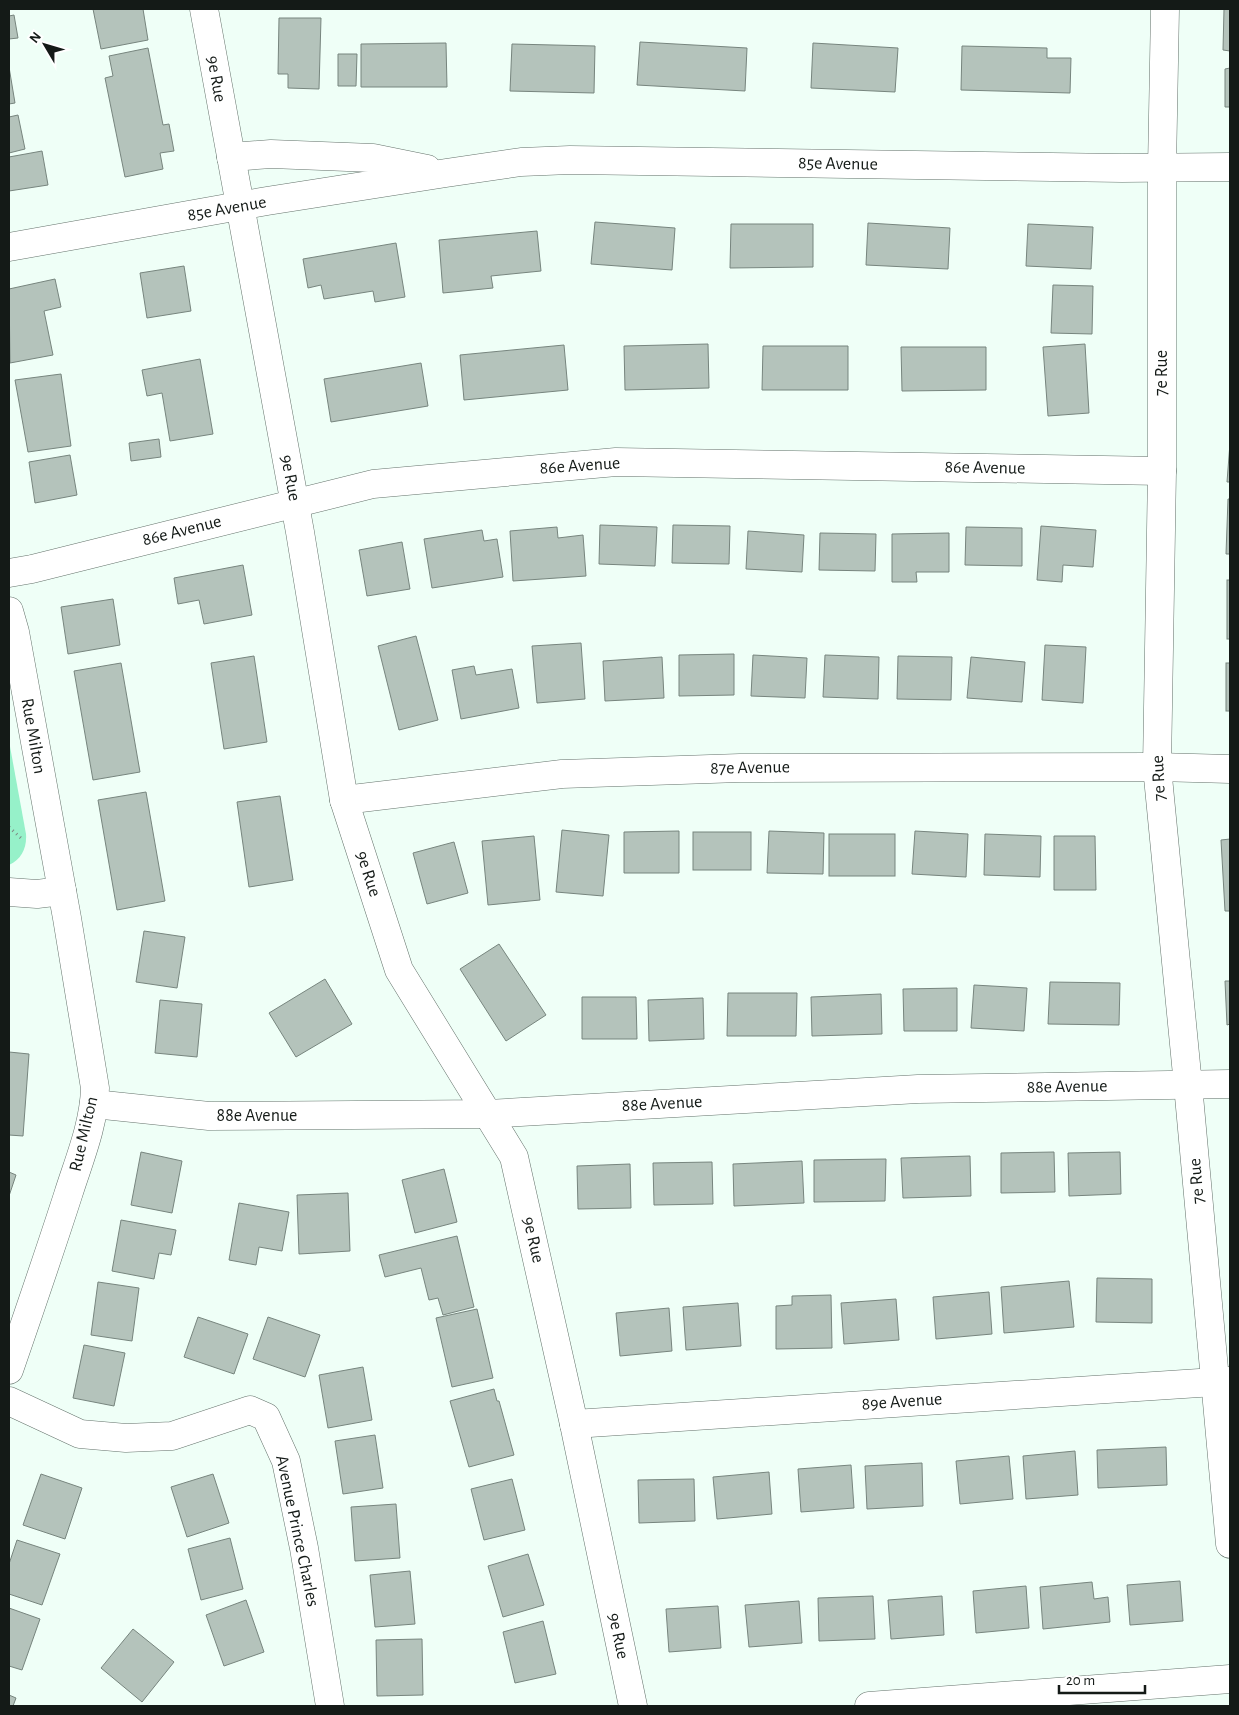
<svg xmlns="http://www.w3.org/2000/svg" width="1239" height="1715" font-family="'Alegreya Sans',sans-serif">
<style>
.green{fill:#96f1c9}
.building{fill:#b4c3bb;stroke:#77857e}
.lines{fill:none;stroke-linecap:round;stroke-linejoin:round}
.minor-casing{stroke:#65736c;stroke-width:29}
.path{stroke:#7d8883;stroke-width:3;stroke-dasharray:1 4;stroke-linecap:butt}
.minor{stroke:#fff;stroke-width:28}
.labels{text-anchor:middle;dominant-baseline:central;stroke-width:4;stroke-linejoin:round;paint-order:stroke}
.street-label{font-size:18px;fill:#141a17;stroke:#fff}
</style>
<rect width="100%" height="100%" fill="#effff7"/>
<path class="green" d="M9,741L26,834C27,847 22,859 9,865Z"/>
<g class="building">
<path d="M93,9H143L148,40L101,49Z"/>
<path d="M1224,9H1230V51L1223,50Z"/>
<path d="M14,15L18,38L9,39V16Z"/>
<path d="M279,18H321L319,89L288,88V74H278Z"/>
<path d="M640,42L747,48L745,91L637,85Z"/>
<path d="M446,43L447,87H361V44Z"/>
<path d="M813,43L898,48L895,92L811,88Z"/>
<path d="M512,44L595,46L594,93L510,91Z"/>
<path d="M962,46L1047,48V58H1071L1070,93L961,90Z"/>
<path d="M148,48L163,125L169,124L174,151L160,153L163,169L125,177L105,78L113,76L109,56Z"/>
<path d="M338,54H357L356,86H338Z"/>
<path d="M9,67L15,103L9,104Z"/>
<path d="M1230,68V107H1225V69Z"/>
<path d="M18,115L25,149L9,153V117Z"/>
<path d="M42,151L48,185L9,191V157Z"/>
<path d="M595,222L675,228L672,270L591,264Z"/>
<path d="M868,223L950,228L948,269L866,265Z"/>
<path d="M731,224H813V267L730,268Z"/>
<path d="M1028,224L1093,227L1091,269L1026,266Z"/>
<path d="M537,231L541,271L491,276L493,288L443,293L439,240Z"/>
<path d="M396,243L405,297L375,302L373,291L324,299L321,285L308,288L303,259Z"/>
<path d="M184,266L191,311L147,318L140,273Z"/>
<path d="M55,279L61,307L44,311L53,355L10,363L9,289Z"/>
<path d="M1053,285L1093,286L1092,334L1051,333Z"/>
<path d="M708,344L709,388L625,390L624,346Z"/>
<path d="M1085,344L1089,413L1048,416L1043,347Z"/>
<path d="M564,345L568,390L464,400L460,355Z"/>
<path d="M763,346H848V390H762Z"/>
<path d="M901,347H986V390L902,391Z"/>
<path d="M200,359L213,434L170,441L162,393L147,396L142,370Z"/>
<path d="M421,363L428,406L331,422L324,379Z"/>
<path d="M61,374L71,446L28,452L15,380Z"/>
<path d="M159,439L161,457L131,461L129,443Z"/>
<path d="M1230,443V482H1227Z"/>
<path d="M70,455L77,495L35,503L29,462Z"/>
<path d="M1228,499H1230V554H1226Z"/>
<path d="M600,525L657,527L655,566L599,564Z"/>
<path d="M673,525L730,526L729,564L672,563Z"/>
<path d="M1041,526L1096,530L1093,567L1063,565L1062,582L1037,580Z"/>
<path d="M557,527L558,538L583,535L586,576L513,581L510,531Z"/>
<path d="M966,527L1022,528V566L965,565Z"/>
<path d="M482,530L484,541L497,539L503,577L432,588L424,539Z"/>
<path d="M748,531L804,535L802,572L746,569Z"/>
<path d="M820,533L876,534L875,571L819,570Z"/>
<path d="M949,533V572H916L917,582H892V534Z"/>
<path d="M402,542L410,589L367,596L359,550Z"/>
<path d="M243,565L252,615L204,624L199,600L178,604L174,578Z"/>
<rect x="1227" y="580" width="3" height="59"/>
<path d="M113,599L120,645L68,654L61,607Z"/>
<path d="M416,636L438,720L399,730L378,646Z"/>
<path d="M581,643L585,699L537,703L532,646Z"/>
<path d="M1045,645L1086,647L1083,703L1042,700Z"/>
<path d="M734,654V695L679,696V655Z"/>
<path d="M753,655L807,658L805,698L751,696Z"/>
<path d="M825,655L879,657L878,699L823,697Z"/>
<path d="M254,656L267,742L224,749L211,663Z"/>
<path d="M898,656L952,657L951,700L897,699Z"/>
<path d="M662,657L664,698L605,701L603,661Z"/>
<path d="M971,657L1025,662L1022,702L967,698Z"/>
<path d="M121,663L140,772L93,780L74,671Z"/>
<rect x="1226" y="663" width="4" height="48"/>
<path d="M474,666L476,675L512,669L519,708L461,719L452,670Z"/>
<path d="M146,792L165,901L117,910L98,800Z"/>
<path d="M280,796L293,880L249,887L237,802Z"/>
<path d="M562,830L609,835L603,896L556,892Z"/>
<path d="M679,831V873H624V832Z"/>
<path d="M769,831L824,833L823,874L767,873Z"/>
<path d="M915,831L968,834L966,877L912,874Z"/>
<rect x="693" y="832" width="58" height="38"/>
<rect x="829" y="834" width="66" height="42"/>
<path d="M985,834L1041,836L1040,877L984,875Z"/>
<path d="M534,836L540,900L488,905L482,841Z"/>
<path d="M1054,836H1095L1096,890H1054Z"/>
<path d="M1230,839V911H1225L1221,840Z"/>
<path d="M454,842L468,893L427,904L413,853Z"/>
<path d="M144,931L185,937L177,988L136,982Z"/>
<path d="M499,944L546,1015L506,1041L460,969Z"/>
<path d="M325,979L352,1024L296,1057L269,1013Z"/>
<path d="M1225,981H1230V1024L1227,1025Z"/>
<path d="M1050,982L1120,983L1119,1025L1048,1024Z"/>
<path d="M974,985L1027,988L1024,1031L971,1028Z"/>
<path d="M957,988V1031H904L903,989Z"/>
<path d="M728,993H797L796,1036H727Z"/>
<path d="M881,994L882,1034L812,1036L811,997Z"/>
<path d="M582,997H636L637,1039H582Z"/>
<path d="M703,998L704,1039L649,1041L648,1000Z"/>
<path d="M160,1000L202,1004L197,1057L155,1053Z"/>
<path d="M9,1052L29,1054L23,1136L9,1135Z"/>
<path d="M141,1152L182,1161L172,1213L131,1205Z"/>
<path d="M1054,1152L1055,1192L1001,1193V1153Z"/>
<path d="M1120,1152L1121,1194L1069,1196L1068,1153Z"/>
<path d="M970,1156L971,1196L903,1198L901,1158Z"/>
<path d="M886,1159L885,1201L814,1202V1160Z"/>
<path d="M802,1161L804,1203L734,1206L733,1164Z"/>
<path d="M712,1162L713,1204L654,1205L653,1163Z"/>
<path d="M630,1164L631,1208L578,1209L577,1166Z"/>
<path d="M444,1169L457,1222L415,1233L402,1180Z"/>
<path d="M9,1172L16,1175L9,1196Z"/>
<path d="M348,1193L350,1251L299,1254L297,1195Z"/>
<path d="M239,1203L289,1212L282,1251L259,1247L256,1265L229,1260Z"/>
<path d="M121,1220L176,1230L171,1255L159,1253L154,1279L112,1271Z"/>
<path d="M457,1236L474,1307L443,1315L438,1298L429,1300L421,1268L385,1277L379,1255Z"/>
<path d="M1097,1278L1152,1279V1323L1096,1322Z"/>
<path d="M1069,1281L1074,1327L1004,1333L1001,1287Z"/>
<path d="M98,1282L139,1288L132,1341L91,1335Z"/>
<path d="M989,1292L992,1334L936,1339L933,1297Z"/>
<path d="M831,1295L832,1348L776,1349V1306L792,1305V1296Z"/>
<path d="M896,1299L899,1340L844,1344L841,1303Z"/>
<path d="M738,1303L741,1346L686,1350L683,1307Z"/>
<path d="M669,1308L672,1351L620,1356L616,1313Z"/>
<path d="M477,1309L493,1378L452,1387L436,1318Z"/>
<path d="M198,1317L248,1334L234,1374L184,1357Z"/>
<path d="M268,1317L320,1335L305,1377L253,1359Z"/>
<path d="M84,1345L125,1353L114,1406L73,1398Z"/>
<path d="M363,1367L372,1420L328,1428L319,1375Z"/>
<path d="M494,1389L497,1401H499L514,1455L469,1467L450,1401Z"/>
<path d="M375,1435L383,1488L343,1494L335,1441Z"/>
<path d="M1166,1447L1167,1485L1098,1488L1097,1450Z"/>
<path d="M1075,1451L1078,1495L1026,1499L1023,1456Z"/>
<path d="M1009,1456L1013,1499L960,1504L956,1461Z"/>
<path d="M922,1463L923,1506L867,1509L865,1466Z"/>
<path d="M851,1465L854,1508L801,1512L798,1469Z"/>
<path d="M769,1472L772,1514L717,1519L713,1477Z"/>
<path d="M41,1474L82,1488L65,1539L23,1525Z"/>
<path d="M213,1474L229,1523L187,1537L171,1487Z"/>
<path d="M512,1479L525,1530L484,1540L471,1489Z"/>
<path d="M694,1479L695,1521L639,1523L638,1480Z"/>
<path d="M396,1504L400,1558L355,1561L351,1507Z"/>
<path d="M230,1538L243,1589L201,1600L188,1549Z"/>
<path d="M17,1540L60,1554L42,1605L9,1594V1564Z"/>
<path d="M528,1554L544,1605L503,1617L488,1566Z"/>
<path d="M410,1571L415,1624L375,1627L370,1575Z"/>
<path d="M1180,1581L1183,1621L1130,1625L1127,1585Z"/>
<path d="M1092,1582L1094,1599L1108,1597L1110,1622L1043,1629L1040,1587Z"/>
<path d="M1026,1586L1029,1628L976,1633L973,1591Z"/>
<path d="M873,1596L875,1639L819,1641L818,1598Z"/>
<path d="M942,1596L944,1635L891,1639L888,1600Z"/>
<path d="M246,1600L264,1652L224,1666L206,1615Z"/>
<path d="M799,1601L802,1643L749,1647L745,1605Z"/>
<path d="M718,1606L721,1648L669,1652L666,1609Z"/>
<path d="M9,1608L40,1619L22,1670L9,1666Z"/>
<path d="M543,1621L556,1674L515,1683L503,1632Z"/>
<path d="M133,1629L174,1662L142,1702L101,1668Z"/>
<path d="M422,1639L423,1695L377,1696L376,1640Z"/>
<path d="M9,1695L16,1698L13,1706H9Z"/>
</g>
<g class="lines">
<defs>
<g id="minor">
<path d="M204,9L300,532L344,800L399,970L514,1157L574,1424L633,1706"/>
<path d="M1165,9L1162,168V471L1157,767L1188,1085L1230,1544"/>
<path d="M231,157L271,154L373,158L427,169"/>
<path d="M9,247L267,201L446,173L521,162L570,160L1122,168L1230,167"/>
<path d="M9,573L32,569L373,484L616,462L1162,471"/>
<path d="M9,611L15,632L67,918L95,1088C94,1125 79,1160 68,1195C49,1254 29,1312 9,1370"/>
<path d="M344,800L562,774L740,768L1157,767L1230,769"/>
<path d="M9,892L37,894L62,891"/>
<path d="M94,1104L209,1116L488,1114L918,1089L1230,1084"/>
<path d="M9,1401L80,1434L126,1438L172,1436L250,1410L266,1417L286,1461L304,1548L330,1706"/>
<path d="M574,1424L1230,1381"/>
<path d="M869,1706L1230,1679"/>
</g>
</defs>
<use href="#minor" class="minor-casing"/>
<path class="path" d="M9,827L23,840"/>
<use href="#minor" class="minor"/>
</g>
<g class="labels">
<g class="street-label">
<text transform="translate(216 79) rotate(80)">9e Rue</text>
<text transform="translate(838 164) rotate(1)">85e Avenue</text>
<text transform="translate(227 209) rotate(-10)">85e Avenue</text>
<text transform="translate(1162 373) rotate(-90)">7e Rue</text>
<text transform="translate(580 466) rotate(-4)">86e Avenue</text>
<text transform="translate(985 468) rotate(1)">86e Avenue</text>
<text transform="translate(290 478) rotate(79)">9e Rue</text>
<text transform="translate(182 531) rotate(-14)">86e Avenue</text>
<text transform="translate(33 736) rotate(80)">Rue Milton</text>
<text transform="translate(750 768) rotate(-1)">87e Avenue</text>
<text transform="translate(1159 778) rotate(-93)">7e Rue</text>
<text transform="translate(368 874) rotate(72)">9e Rue</text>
<text transform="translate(1067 1087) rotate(-1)">88e Avenue</text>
<text transform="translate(662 1104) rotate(-3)">88e Avenue</text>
<text x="257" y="1116">88e Avenue</text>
<text transform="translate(84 1134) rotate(-77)">Rue Milton</text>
<text transform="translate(1197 1181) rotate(-95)">7e Rue</text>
<text transform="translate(533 1240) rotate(77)">9e Rue</text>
<text transform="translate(902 1402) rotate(-4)">89e Avenue</text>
<text transform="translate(297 1531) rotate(78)">Avenue Prince Charles</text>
<text transform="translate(618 1636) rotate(78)">9e Rue</text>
</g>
</g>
<rect width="1239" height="1715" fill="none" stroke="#141a17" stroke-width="20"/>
<g transform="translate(45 45) rotate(308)" stroke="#ffffff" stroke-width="4" paint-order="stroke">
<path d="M0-4L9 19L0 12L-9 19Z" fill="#141a17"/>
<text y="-8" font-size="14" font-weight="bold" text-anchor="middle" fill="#141a17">N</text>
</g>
<path d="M1059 1685v8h86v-8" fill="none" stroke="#141a17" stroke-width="2.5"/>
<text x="1066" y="1685" font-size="15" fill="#141a17" stroke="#ffffff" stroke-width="4" paint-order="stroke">20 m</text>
</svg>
